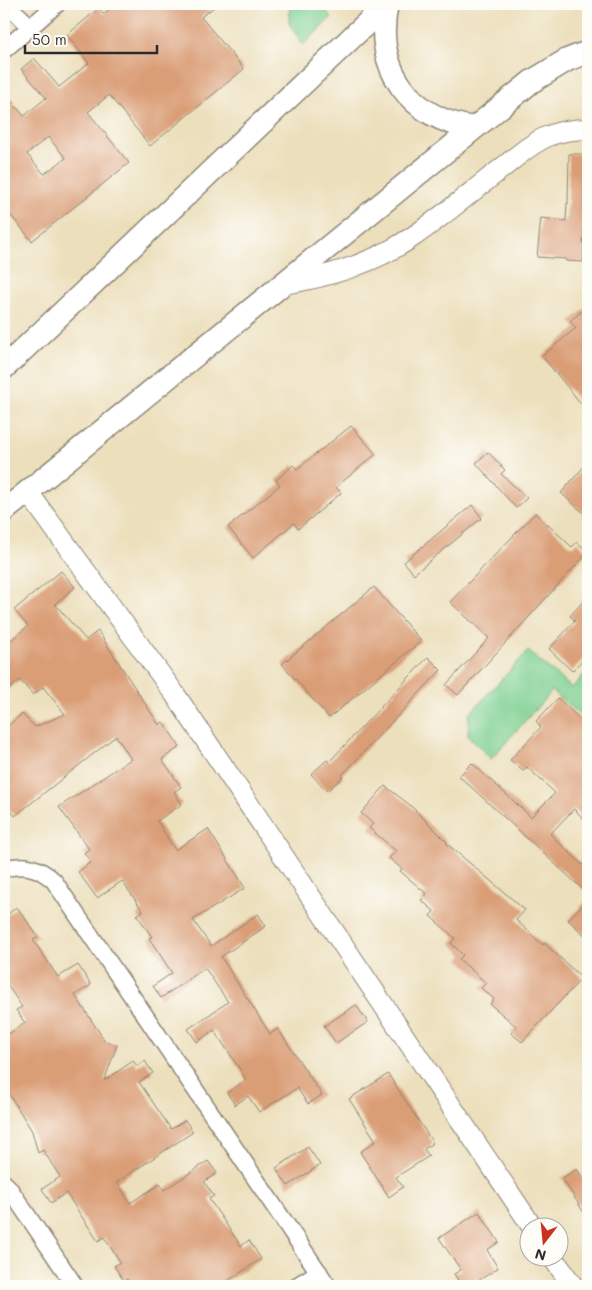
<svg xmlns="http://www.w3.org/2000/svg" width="592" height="1290" font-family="Mali,sans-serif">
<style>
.green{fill:#7ed092;stroke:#547e5e}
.building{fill:#da9e77;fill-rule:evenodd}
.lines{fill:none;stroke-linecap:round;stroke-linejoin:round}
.minor-casing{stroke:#8c8574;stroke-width:19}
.tertiary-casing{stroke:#8c8574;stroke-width:22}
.secondary-casing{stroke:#8c8574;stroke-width:25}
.minor{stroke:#fff;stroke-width:16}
.tertiary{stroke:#fff;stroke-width:20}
.secondary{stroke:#fff;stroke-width:22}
</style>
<rect width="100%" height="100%" fill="#fdfcf7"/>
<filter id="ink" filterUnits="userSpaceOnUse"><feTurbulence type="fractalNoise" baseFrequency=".02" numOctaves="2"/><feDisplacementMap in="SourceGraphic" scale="10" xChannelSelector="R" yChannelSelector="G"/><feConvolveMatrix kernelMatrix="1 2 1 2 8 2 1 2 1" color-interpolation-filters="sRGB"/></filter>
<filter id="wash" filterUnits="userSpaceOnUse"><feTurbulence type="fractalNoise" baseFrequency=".0096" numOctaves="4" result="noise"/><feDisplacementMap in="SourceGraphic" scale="20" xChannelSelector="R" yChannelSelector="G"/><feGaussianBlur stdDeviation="1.12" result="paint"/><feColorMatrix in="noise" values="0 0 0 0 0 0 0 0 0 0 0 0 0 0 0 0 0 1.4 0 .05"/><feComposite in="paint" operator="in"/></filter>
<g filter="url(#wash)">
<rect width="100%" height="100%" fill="#ecdfbc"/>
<g class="green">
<path d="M290,4H319L332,17L303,45L289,24Z"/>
<path d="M528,651L572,688L588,670V722L552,691L491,759L468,736L469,714Z"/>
</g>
<g id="blocks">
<g class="building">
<path d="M117,4H218L201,17L244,69L150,146L109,95L88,112L129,163L32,241L4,207V92L24,116L46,98L21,69L34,58L59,87L89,63L67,35L99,8L103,14ZM48,137L66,158L44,174L27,154Z"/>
<path d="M569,154H585L583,262L566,261V259L537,257L541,218L566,221L567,203L568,204Z"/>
<path d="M588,306V412L542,356L576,328L570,321Z"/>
<path d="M351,426L376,454L336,487L341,493L298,529L294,523L253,558L228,527L280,485L276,480L293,465L297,469Z"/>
<path d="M488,452L505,470L501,474L527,498L516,508L476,463Z"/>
<path d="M588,462V517L561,493Z"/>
<path d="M472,505L482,518L414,574L404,562Z"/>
<path d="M535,513L572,547L577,542L588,552L458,695L446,685L489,638L450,602Z"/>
<path d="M61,571L75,587L55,604L86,640L98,631L159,725L163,722L180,747L162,759L181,787L174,792L182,804L157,821L175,850L208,829L245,888L193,920L211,946L258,914L266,926L221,957L270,1034L278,1029L322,1095L308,1104L297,1088L259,1112L248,1096L235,1105L227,1093L246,1080L239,1068L214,1030L197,1042L188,1029L228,1002L205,968L161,998L153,986L172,973L149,938L152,937L137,915L143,911L122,881L97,898L78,872L91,862L84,853L89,849L59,807L131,759L116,736L15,816L4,803V729L22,714L35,727L65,714L43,687L33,695L20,680L4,693V646L28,626L14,610Z"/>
<path d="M374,587L421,641L329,718L282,664Z"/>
<path d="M588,596V654L572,671L549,649L575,621L570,616Z"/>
<path d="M428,657L441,670L341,776L343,777L327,791L311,774L327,760L329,762Z"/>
<path d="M558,698L588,727V823L574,809L550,834L588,870V894L459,776L472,763L531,817L555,793L527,767L523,771L510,760L541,727L536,721Z"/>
<path d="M385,786L410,805L447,842L446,843L525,910L516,920L543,945L544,943L555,953L582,978L522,1042L511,1033L517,1027L490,1004L494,999L481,988L486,983L459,959L463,955L451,943L455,938L430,916L434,911L421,900L427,894L400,871L402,869L389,858L396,851L369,828L373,824L361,813Z"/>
<path d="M588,899V938L568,920Z"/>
<path d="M17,907L38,937L33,940L58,977L78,965L91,985L75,995L105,1041L117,1045L104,1081L133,1061L137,1066L145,1061L153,1073L139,1082L171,1129L185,1120L193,1132L117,1182L130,1203L160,1184L164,1190L208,1161L217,1173L204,1182L214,1196L209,1199L241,1246L249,1240L261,1259L220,1286H132L127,1279L124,1281L114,1266L120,1262L104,1237L98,1241L66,1193L51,1203L42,1189L60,1177L43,1150L38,1153L32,1131L4,1086V1037L25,1023L16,1010L22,1007L4,980V917Z"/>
<path d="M356,1005L368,1022L336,1043L324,1026Z"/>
<path d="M388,1074L433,1143L424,1149L429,1156L396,1177L403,1187L389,1197L360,1152L376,1141L349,1099Z"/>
<path d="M308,1147L320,1165L288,1186L276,1168Z"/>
<path d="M577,1169L588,1187V1219L562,1178Z"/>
<path d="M479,1212L499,1242L487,1250L498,1268L470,1286H462L454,1274L461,1270L439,1238Z"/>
</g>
</g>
</g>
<g filter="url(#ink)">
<use href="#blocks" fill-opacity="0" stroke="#8c8574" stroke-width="1"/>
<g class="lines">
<defs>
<g id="minor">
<path d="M6,4L31,27"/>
<path d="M4,50L57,4"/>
<path d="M4,869C24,863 39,867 54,881L328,1286"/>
<path d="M4,1183L9,1188L75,1286"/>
<path d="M296,1286L319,1272"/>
</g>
<g id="tertiary">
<path d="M283,284C329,277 372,264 411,238C442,217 471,192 501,169C516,157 530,144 548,136C561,131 574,129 588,129"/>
<path d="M28,492L174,693L533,1228"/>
<path d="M553,1258L573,1286"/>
</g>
<g id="secondary">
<path d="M387,4C373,68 410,119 474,128"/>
<path d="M4,368L387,4"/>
<path d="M4,511L531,82L567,60L588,52"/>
</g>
</defs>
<use href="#minor" class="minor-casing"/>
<use href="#tertiary" class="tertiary-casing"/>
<use href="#secondary" class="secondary-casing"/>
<use href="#minor" class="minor"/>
<use href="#tertiary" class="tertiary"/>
<use href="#secondary" class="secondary"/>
</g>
</g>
<rect width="592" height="1290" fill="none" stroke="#fdfcf7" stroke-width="20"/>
<g transform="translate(544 1242) rotate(196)"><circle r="24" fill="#fdfcf7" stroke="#a9a8a5"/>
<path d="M0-4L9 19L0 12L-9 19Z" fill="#c8321e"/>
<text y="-8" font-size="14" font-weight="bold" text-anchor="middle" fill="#2b2b2b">N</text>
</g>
<path d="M25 45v8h132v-8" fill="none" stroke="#2b2b2b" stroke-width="2.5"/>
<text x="32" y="45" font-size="15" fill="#2b2b2b" stroke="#fdfcf7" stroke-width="4" paint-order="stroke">50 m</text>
</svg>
